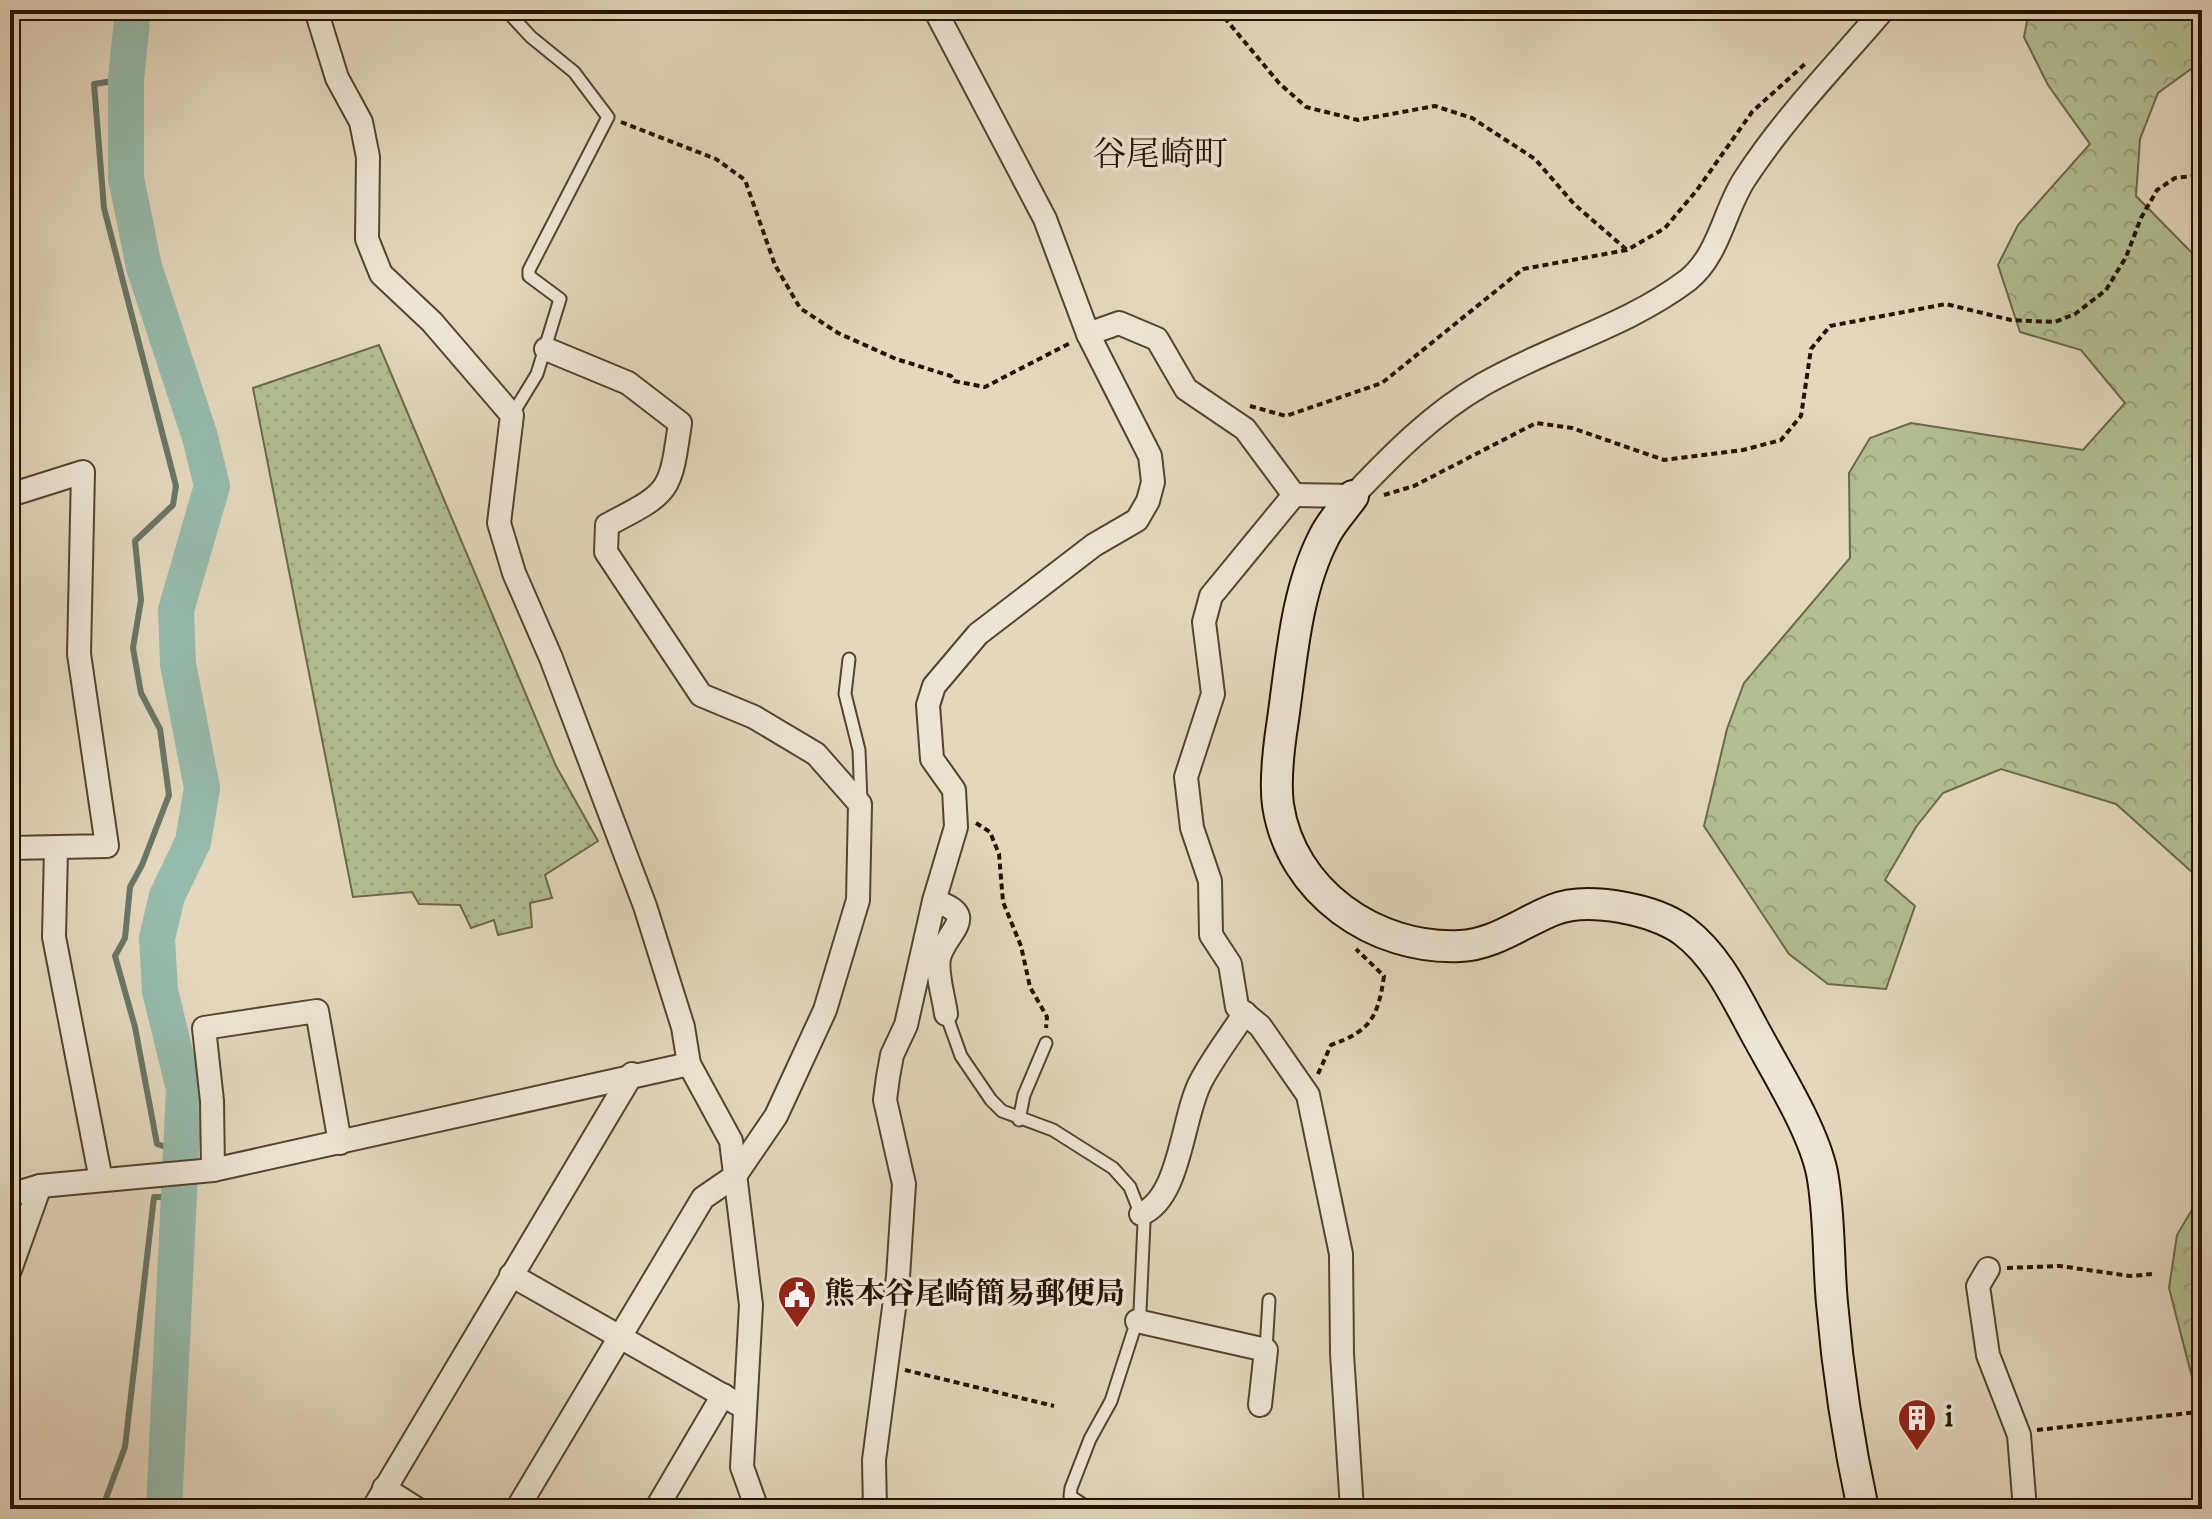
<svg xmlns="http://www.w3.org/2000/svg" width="2212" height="1519" font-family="'IM FELL English','Noto Serif JP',serif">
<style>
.grass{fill:url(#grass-dots);stroke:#6c694a;stroke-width:2}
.forest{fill:url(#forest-crowns);stroke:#6c694a;stroke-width:2}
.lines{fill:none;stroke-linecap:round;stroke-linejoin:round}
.stream{stroke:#697767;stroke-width:6}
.river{stroke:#96baab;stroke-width:36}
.lane-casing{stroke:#54442f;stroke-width:15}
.street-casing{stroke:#54442f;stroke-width:26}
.secondary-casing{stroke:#251300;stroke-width:34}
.path{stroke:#251300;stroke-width:4;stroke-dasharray:6 4;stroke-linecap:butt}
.lane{stroke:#ede5d4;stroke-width:11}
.street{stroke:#ede5d4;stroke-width:22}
.secondary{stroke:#ede5d4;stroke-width:30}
.labels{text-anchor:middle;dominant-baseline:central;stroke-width:7;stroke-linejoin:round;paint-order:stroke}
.poi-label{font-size:30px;font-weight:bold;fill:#251300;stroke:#ede5d4;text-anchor:start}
.quarter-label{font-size:34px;fill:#251300;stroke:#ede5d4}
</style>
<defs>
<pattern id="grass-dots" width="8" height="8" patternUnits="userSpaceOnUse" patternTransform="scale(2)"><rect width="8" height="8" fill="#b2bf93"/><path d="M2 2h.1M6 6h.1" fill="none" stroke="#99a37d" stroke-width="1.8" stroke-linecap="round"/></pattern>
<pattern id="forest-crowns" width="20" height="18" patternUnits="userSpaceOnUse" patternTransform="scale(2)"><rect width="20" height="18" fill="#b2bf93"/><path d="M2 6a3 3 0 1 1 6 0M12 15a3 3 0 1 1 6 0" fill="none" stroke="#99a37d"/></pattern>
</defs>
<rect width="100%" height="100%" fill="#e3d7bd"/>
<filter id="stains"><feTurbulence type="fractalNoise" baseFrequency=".0025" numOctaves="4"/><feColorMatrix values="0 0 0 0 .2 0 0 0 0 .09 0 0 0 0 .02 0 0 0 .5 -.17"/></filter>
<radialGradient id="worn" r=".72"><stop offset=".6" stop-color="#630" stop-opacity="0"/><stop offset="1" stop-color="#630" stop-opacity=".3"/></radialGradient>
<path class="grass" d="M379,345L556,766L598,841L545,875L552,898L530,903L532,927L498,935L494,920L471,928L460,905L419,904L412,892L353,897L253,388Z"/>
<g class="forest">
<path d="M2029,10H2202V61L2158,93L2140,139L2136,196L2202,263V881L2116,804L2001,769L1943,793L1916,827L1885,880L1915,906L1886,989L1828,984L1789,954L1704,826L1727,729L1744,683L1850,558L1849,473L1870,438L1911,423L2083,450L2125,403L2081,350L2020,332L1998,265L2018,225L2090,144L2048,85L2024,37Z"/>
<path d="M2202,1193V1416L2169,1288L2177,1235Z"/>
</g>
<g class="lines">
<g class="stream">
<path d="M126,79L94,84L104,208L176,486L173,505L135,541L141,600L133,648L141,693L160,729L169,795L142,865L130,887L125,938L115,956L135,1027L157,1144L181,1152"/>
<path d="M102,1509L125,1447L154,1197H177"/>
</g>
<path class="river" d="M133,10L126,79V178L144,267L200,437L212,486L176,610L178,664L202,788L193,842L167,896L157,938L160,991L184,1089L164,1509"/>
<defs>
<g id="lane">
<path d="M506,10L531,37L574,72L608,117L529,270V276L560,299L537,374L512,415"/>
<path d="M849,659L845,694L859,750L861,801"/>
<path d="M946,1014L961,1056L991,1100L1002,1111L1053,1130L1113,1168L1130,1187L1144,1223L1140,1311L1111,1401L1090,1439L1071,1488L1070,1496L1090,1509"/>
<path d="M1019,1120L1024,1095L1046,1043"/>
<path d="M1266,1350L1269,1300"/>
</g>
<g id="street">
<path d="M316,10L337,78L361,122L368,157L367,239L381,274L432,322L512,415L499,523L514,573L551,658L645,906L683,1027L689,1064L731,1141L751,1305L742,1467L757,1509"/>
<path d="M1088,334L1119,323L1157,339L1186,389L1245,429L1294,495"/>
<path d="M10,495L83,472L79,654L107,846L10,848"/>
<path d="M1294,495L1211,596L1204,622L1213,694L1186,777L1192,828L1210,881L1211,935L1230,964L1237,1007L1260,1026L1308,1095L1341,1254L1342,1354L1352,1509"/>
<path d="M1294,495L1353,496C1393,454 1432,414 1482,385C1549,346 1626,327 1688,280C1719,255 1724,211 1744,180C1784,118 1836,65 1883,10"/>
<path d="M56,850L54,937L101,1180"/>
<path d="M934,901C982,915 945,932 939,958C936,973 944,998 946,1014"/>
<path d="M213,1170L212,1101L204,1028L317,1011L340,1143"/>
<path d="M10,1195L40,1186L213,1170L689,1064"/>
<path d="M1141,1214C1181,1198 1182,1116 1201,1081C1213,1058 1230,1036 1245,1013"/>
<path d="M1988,1269L1978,1286L1988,1355L2019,1435L2025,1509"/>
<path d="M10,1270L40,1186"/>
<path d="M511,1275L745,1408"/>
<path d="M1137,1321L1266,1350L1260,1405"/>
<path d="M384,1488L417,1509"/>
<path d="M373,1509L632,1074"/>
<path d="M517,1509L703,1198L735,1176L776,1116L825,1010L858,900L860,804L816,754L754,717L701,695L606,552L607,525C670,492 670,494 680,423L628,383L546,349"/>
<path d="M656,1509L723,1395"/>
<path d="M875,1509L874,1460L898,1277L904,1184L885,1100L888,1077L892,1055L906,1025L934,901L956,827L954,790L932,759L928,705L934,686L978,634L1094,545L1137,520L1148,501L1153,482L1150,456L1088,334L1045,219L935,10"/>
</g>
<path id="secondary" d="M1353,496C1344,509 1331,522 1324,537C1294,595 1291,669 1281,733C1278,755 1275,783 1278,805C1291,892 1375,950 1460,946C1493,945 1523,922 1553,910C1587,896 1655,909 1684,931C1717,956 1735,995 1754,1030C1776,1071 1813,1129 1822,1173C1830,1215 1828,1260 1832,1303C1838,1373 1848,1440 1863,1509"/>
</defs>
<use href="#lane" class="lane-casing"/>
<use href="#street" class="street-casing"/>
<use href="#secondary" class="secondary-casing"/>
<g class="path">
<path d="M1218,10L1279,83L1306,107L1358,120L1435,106L1472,118L1535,159L1574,204L1627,250"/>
<path d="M621,122L716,159L745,180L775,265L800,308L838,333L896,359L951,376L954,381L985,387L1072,342"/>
<path d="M1250,406L1286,416L1382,383L1523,269L1627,250L1665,228L1697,190L1752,112L1806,63"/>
<path d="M1384,495L1414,486L1536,423L1572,428L1664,460L1743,450L1781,440L1801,416L1811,349L1830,326L1946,304L2011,320L2055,322L2075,314L2106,290L2126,257L2141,218L2157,190L2175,178L2202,175"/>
<path d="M976,823L990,832L999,854L1003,902L1021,946L1030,987L1047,1017L1046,1028"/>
<path d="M1318,1074L1331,1045C1370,1031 1378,1018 1384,976L1356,949"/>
<path d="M2007,1268L2060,1266L2130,1276L2152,1274"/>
<path d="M905,1370L1054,1406"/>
<path d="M2037,1430L2198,1412"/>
</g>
<use href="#lane" class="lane"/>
<use href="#street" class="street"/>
<use href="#secondary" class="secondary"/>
</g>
<defs>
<symbol id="civic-pin" viewBox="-11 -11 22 30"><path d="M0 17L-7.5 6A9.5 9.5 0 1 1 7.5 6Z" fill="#8f2418" stroke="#ede5d4"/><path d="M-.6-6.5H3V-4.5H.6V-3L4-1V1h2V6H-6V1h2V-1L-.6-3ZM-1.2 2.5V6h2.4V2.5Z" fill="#fff"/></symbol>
<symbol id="building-pin" viewBox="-11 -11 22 30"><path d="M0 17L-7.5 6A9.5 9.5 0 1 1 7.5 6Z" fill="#8f2418" stroke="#ede5d4"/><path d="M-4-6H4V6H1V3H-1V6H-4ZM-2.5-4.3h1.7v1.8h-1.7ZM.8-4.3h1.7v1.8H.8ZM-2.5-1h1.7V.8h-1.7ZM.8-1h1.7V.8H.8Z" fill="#fff"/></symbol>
</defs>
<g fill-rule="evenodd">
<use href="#civic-pin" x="775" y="1273" width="44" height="60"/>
<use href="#building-pin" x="1895" y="1396" width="44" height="60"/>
</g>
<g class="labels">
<g class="poi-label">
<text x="825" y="1295">熊本谷尾崎簡易郵便局</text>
<text x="1945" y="1418">i</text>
</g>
<g class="quarter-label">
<text x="1160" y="155">谷尾崎町</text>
</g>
</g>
<rect width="2212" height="1519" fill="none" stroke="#e3d7bd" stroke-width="40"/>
<rect x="12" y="12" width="2188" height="1495" fill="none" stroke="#251300" stroke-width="4"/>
<rect x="20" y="20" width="2172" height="1479" fill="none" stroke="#251300" stroke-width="2"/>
<rect width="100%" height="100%" filter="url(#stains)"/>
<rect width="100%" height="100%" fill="url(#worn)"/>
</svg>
